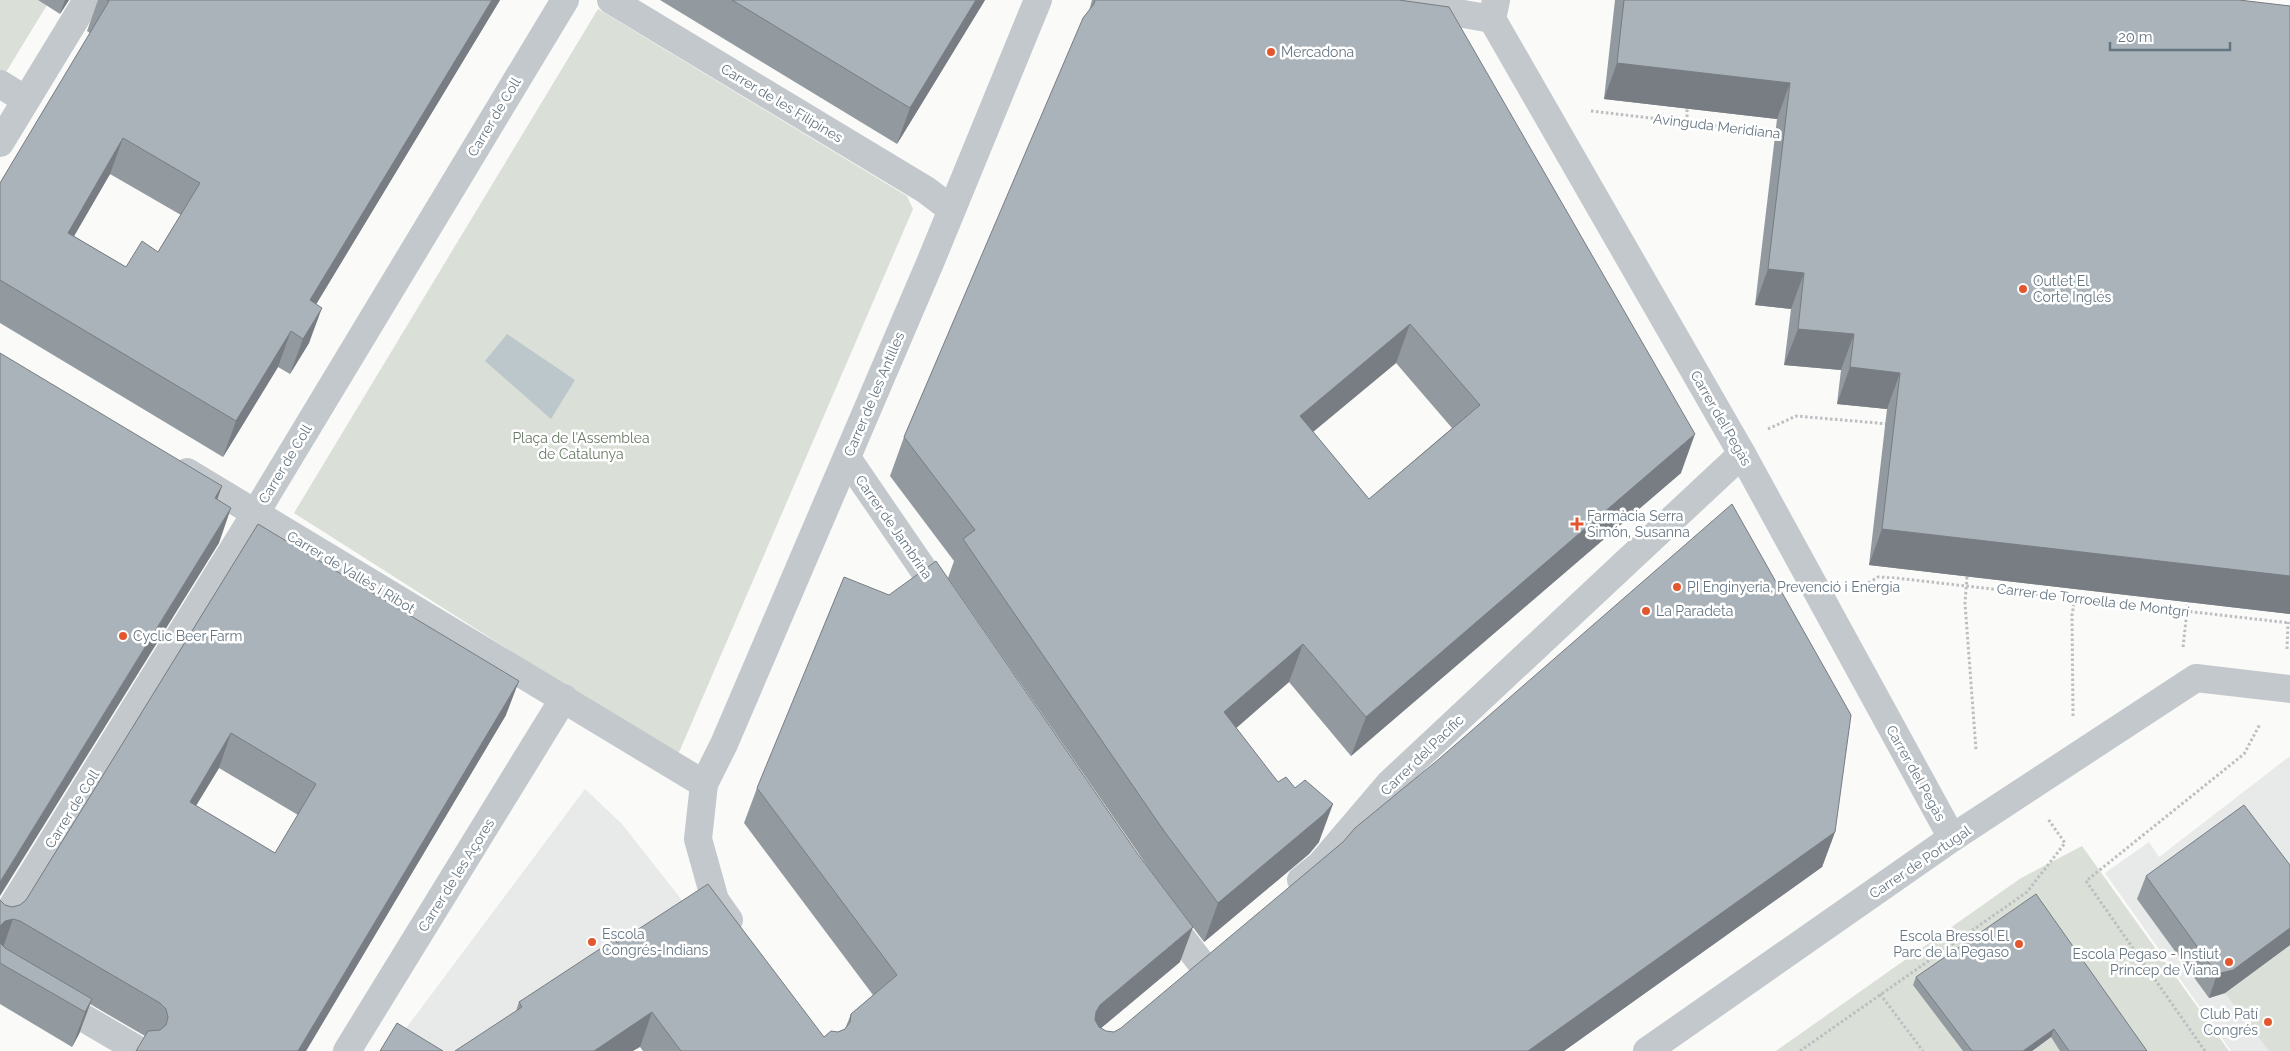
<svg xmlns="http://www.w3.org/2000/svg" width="2290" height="1051" font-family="Raleway,sans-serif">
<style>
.built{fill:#e8e9e9}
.green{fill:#dadfd7}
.water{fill:#bbc7cb}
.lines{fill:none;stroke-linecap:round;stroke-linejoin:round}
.path{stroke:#bbbfc2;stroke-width:3;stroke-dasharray:2.5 2.5;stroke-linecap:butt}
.street{stroke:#c3c8cc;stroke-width:28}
.wall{fill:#929a9f;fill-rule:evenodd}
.shaded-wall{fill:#777d82}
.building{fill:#aab3b9;stroke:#777d82;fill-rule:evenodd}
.poi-dot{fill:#e4572e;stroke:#fff;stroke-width:2}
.labels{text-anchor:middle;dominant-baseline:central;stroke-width:5;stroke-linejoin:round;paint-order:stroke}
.poi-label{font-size:14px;fill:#657683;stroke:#fff;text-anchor:start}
.street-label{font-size:14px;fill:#657683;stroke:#fff}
.park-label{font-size:14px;fill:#687a64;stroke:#fff}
</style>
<rect width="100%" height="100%" fill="#fafaf8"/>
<g class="built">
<path d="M2290,756V1051H2231L2105,873L2149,842L2159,857Z"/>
<path d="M585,789L622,824L696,918L633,1051H389Z"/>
</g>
<g class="green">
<path d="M0,0H50L0,82Z"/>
<path d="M598,9L907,196L913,209L677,757L294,513Z"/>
<path d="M2082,846L2229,1051H1776L2021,878Z"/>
<path d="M2290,945V1051H2269L2225,993Z"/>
</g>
<path class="water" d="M507,334L575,380L551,419L485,361Z"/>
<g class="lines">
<g class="path">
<path d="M1591,111L1778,133"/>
<path d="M1687,122V109"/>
<path d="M1768,429L1796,416L1889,424"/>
<path d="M1967,577L1965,603L1976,750"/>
<path d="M1860,588L1878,577L1896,578L2290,623"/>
<path d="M2183,647L2188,602"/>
<path d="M2287,649L2288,622"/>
<path d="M2073,716L2072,615L2075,598"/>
<path d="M1880,994L1923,1051"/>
<path d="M1800,1051L2027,892L2065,843L2048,819"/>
<path d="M2205,1051L2086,881L2244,754L2260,724"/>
</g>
<g class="street">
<path d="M611,0L926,190L951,209"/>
<path d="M1383,0L1492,19"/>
<path d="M1496,0L1492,19L1742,454L1952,838"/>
<path d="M0,84L26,100"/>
<path d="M0,143L87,0"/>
<path d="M847,458L945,601"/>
<path d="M187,472L704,784"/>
<path d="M1301,880L1320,865L1389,784L1742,454"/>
<path d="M1164,915L1201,963"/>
<path d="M729,920L715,900L698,839L704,784L724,744L930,263L1038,0"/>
<path d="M0,926L255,514L565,0"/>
<path d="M0,969L140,1051"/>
<path d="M347,1051L564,698"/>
<path d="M1647,1051L1952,838L2196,678L2290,689"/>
</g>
</g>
<g class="wall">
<path d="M38,0H69L60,14Z"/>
<path d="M98,0H500L316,304L309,343L290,374L278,367L223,457L0,323V183L90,33L87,31ZM110,174L181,215L158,252L126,267L74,236Z"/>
<path d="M660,0H985L897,144Z"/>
<path d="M1092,0H1399L1681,473L1351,756L1289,682L1236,728L1319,842L1309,854L1204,942L1150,870L948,578L954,561L890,476L904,437L1089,11ZM1396,363L1452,428L1369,499L1313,432Z"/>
<path d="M1615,0H2239L2290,6V614L1869,565L1887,409L1837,404L1841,370L1784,365L1791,309L1755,305L1777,119L1604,99Z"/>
<path d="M258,524L506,715L306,1051H136L145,1036L90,1004L79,1034L72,1047L0,1004V900L5,905L12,907L20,905L26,900ZM219,768L298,815L275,853L196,806Z"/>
<path d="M757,788L1180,962L1101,1028L1106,1031L1114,1032L1835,832L1822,867L1564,1051H643L640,1047L516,1011L519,1002L617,943L824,1037L845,1029L851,1014L873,995L744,823Z"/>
<path d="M2290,865V945L2225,993L2209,998L2137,899L2146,876Z"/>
<path d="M1916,977L2147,1051H2060L2051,1037L2032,1051H1963L1913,985Z"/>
</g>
<g class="shaded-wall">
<path d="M65,0H69L60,14Z"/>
<path d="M492,0H500L297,336L310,300Z"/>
<path d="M976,0H985L897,144L910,108Z"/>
<path d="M1617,63L1790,83L1777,119L1604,99Z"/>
<path d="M123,138L110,174L55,269L68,233Z"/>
<path d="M1768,269L1804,273L1791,309L1755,305Z"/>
<path d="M322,308L309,343L290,374L303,339Z"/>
<path d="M1410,324L1396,363L1285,455L1300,416Z"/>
<path d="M1798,329L1854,334L1841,370L1784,365Z"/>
<path d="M291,331L278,367L223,457L236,421Z"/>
<path d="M1850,367L1900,373L1887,409L1837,404Z"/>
<path d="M1695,434L1681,473L1351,756L1366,717Z"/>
<path d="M222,486L210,520L215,498Z"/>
<path d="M231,508L219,543L0,896V882Z"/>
<path d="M1882,529L2290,576V614L1869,565Z"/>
<path d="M1303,644L1289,682L1210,751L1224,712Z"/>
<path d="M519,681L506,715L306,1051H298Z"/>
<path d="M231,733L219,768L177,836L190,802Z"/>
<path d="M1333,804L1319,842L1309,854L1204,942L1218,903Z"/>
<path d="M1835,832L1822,867L1564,1051H1528Z"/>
<path d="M13,919L1,953L0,954V926L5,921Z"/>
<path d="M1193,927L1180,962L1088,1039L1096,1012L1100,1005Z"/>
<path d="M2290,928V945L2225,993L2209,998L2217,974Z"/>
<path d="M92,999L79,1034L72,1047L85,1012Z"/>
<path d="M652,1012L640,1047L633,1051H594Z"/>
<path d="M2054,1029L2051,1037L2032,1051H2023Z"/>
</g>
<g class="building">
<path d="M107,0H492L310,300L322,308L303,339L291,331L236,421L0,280V183L109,1ZM123,138L200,183L158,252L142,241L126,267L68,233Z"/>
<path d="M732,0H976L910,108Z"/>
<path d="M1095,0H1399L1449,7L1695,434L1366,717L1303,644L1224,712L1278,782L1286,777L1295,788L1305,780L1333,804L1323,815L1218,903L1164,831L963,539L975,530L904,437L1083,18L1094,4ZM1410,324L1480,405L1369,499L1300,416Z"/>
<path d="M1624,0H2239L2290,6V576L1882,529L1900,373L1850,367L1854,334L1798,329L1804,273L1768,269L1790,83L1617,63Z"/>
<path d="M0,353L222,486L215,498L231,508L0,882Z"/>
<path d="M1732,504L1851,715L1835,832L1528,1051H681L652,1012L594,1051H455L522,1007L519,1002L615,939L617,943L708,884L824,1037L831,1031L838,1032L845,1029L850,1022L851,1014L897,975L757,788L844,577L889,595L936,561L1137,853L1193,927L1100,1005L1096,1012L1095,1020L1099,1027L1106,1031L1114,1032L1121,1028L1343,842L1355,828L1439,759Z"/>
<path d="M258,524L519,681L298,1051H136L148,1031L160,1030L166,1025L168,1017L166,1009L160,1003L20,921L13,919L5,921L0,926V900L5,905L12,907L20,905L26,900ZM231,733L316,784L275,853L190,802Z"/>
<path d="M2244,805L2290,865V928L2233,970L2217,974L2146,876Z"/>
<path d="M2036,894L2147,1051H2069L2054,1029L2023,1051H1972L1916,977Z"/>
<path d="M0,943L5,948L92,999L85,1012L0,963Z"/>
<path d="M397,1023L443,1051H380Z"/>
</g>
<g class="poi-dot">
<circle cx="1271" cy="52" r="5"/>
<circle cx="2023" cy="289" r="5"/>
<path d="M1574.5 516.5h5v5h5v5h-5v5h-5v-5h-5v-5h5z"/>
<circle cx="1677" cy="587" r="5"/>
<circle cx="1646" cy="611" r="5"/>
<circle cx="123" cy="636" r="5"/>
<circle cx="592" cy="942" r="5"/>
<circle cx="2019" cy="944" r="5"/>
<circle cx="2229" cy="962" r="5"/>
<circle cx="2268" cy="1022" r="5"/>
</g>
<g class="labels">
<g class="poi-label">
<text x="1281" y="52">Mercadona</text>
<text x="2033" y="281">Outlet El<tspan x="2033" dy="16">Corte Inglés</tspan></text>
<text x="1587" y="516">Farmàcia Serra<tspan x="1587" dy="16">Simón, Susanna</tspan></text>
<text x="1687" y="587">PI Enginyeria, Prevenció i Energia</text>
<text x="1656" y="611">La Paradeta</text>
<text x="133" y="636">Cyclic Beer Farm</text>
<text x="602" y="934">Escola<tspan x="602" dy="16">Congrés-Indians</tspan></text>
<text x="2009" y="936" text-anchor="end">Escola Bressol El<tspan x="2009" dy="16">Parc de la Pegaso</tspan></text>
<text x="2219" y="954" text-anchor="end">Escola Pegaso - Instiut<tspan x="2219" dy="16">Príncep de Viana</tspan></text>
<text x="2258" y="1014" text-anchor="end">Club Patí<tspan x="2258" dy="16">Congrés</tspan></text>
</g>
<g class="street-label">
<text transform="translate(782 103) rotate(31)">Carrer de les Filipines</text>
<text transform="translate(494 117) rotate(-59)">Carrer de Coll</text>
<text transform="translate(1717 126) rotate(7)">Avinguda Meridiana</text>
<text transform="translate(874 394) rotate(-67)">Carrer de les Antilles</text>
<text transform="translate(1721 418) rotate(60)">Carrer del Pegàs</text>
<text transform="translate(285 464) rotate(-59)">Carrer de Coll</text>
<text transform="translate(894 527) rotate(55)">Carrer de Jambrina</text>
<text transform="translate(351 572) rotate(31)">Carrer de Vallès i Ribot</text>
<text transform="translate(2093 600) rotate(7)">Carrer de Torroella de Montgrí</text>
<text transform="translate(1422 755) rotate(-44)">Carrer del Pacífic</text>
<text transform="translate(1916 773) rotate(61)">Carrer del Pegàs</text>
<text transform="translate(72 809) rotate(-58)">Carrer de Coll</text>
<text transform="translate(1920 862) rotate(-34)">Carrer de Portugal</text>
<text transform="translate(456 875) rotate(-58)">Carrer de les Açores</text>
</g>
<g class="park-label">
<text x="581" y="438">Plaça de l'Assemblea<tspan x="581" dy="16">de Catalunya</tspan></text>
</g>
</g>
<path d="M2110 42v8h120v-8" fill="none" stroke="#657683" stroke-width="2.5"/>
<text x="2118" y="42" font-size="15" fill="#657683" stroke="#ffffff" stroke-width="4" paint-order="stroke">20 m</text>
</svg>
